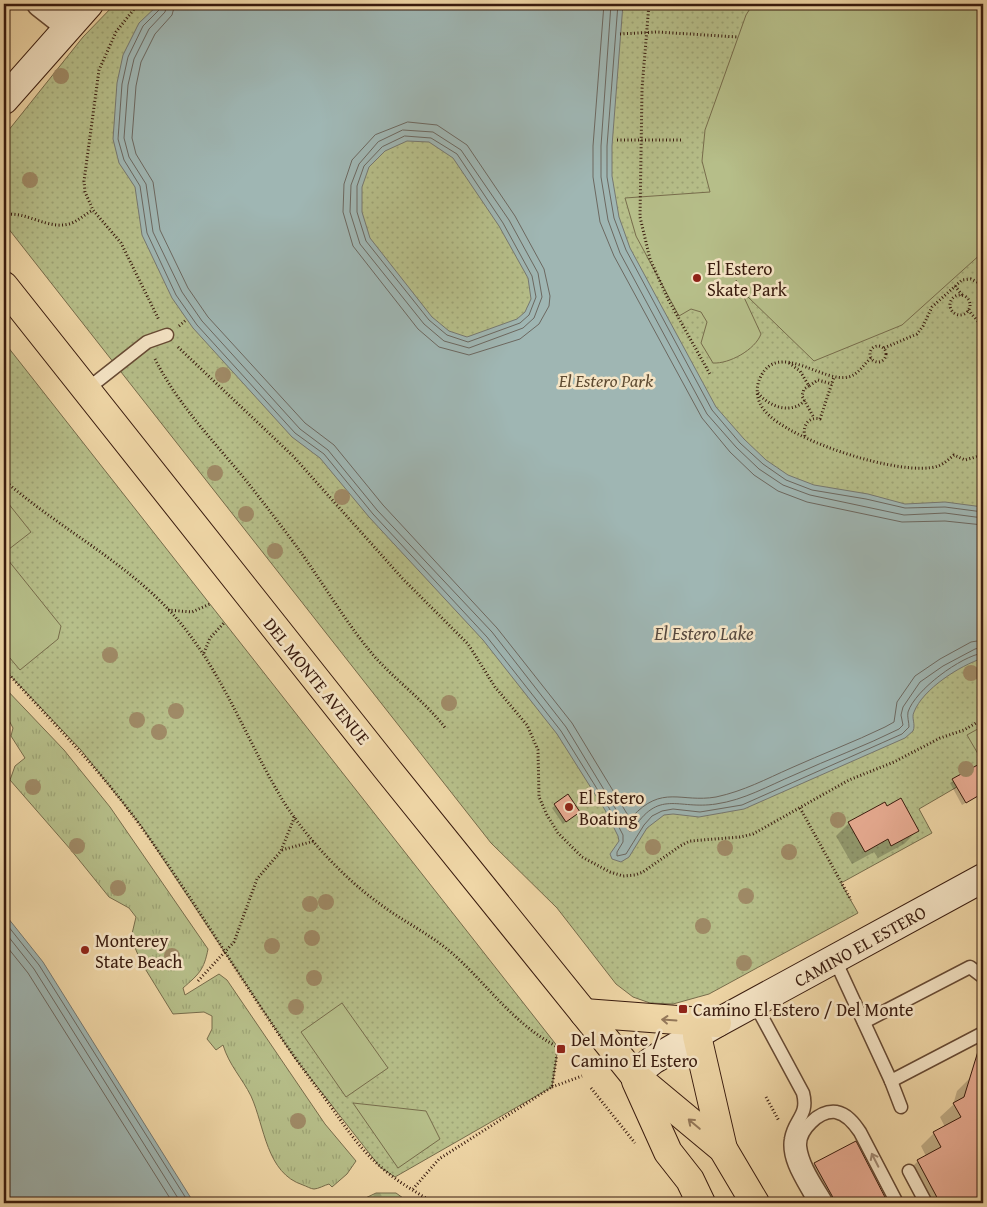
<svg xmlns="http://www.w3.org/2000/svg" width="987" height="1207" font-family="'Gentium Book Plus',serif">
<style>
.grass{fill:url(#grass-tufts);stroke:#776c4b}
.forest{fill:url(#forest-firs);stroke:#776c4b}
.park{fill:url(#park-dots);stroke:#776c4b}
.garden{fill:#b6be89;stroke:#776c4b}
.water{fill:#9fb6b3;stroke:#767871;fill-rule:evenodd}
.shadow{fill:#0003}
.lines{fill:none;stroke-linecap:round;stroke-linejoin:round}
.shore{stroke:#6c6860;stroke-width:1}
.building{fill:#e9ac93;stroke:#381a0d}
.lane-casing{stroke:#664933;stroke-width:15}
.street-casing{stroke:#664933;stroke-width:28}
.secondary-casing{stroke:#381a0d;stroke-width:30}
.primary-casing{stroke:#381a0d;stroke-width:30}
.path{stroke:#381a0d;stroke-width:3;stroke-dasharray:1 2.5;stroke-linecap:butt}
.lane{stroke:#f5e4c5;stroke-width:12}
.street{stroke:#f5e4c5;stroke-width:25}
.secondary{stroke:#f5e4c5;stroke-width:28}
.primary{stroke:#efd6a6;stroke-width:28}
.tree{fill:#9f8a66}
.oneway{stroke:#94785a}
.oneway2{stroke:#a08972}
.poi-dot{fill:#8f2418;stroke:#f5e4c5;stroke-width:2}
.labels{text-anchor:middle;dominant-baseline:central;stroke-width:5;stroke-linejoin:round;paint-order:stroke}
.poi-label{font-size:18px;fill:#381a0d;stroke:#f5e4c5;text-anchor:start}
.park-label{font-size:18px;font-style:italic;fill:#5e4b32;stroke:#f5e4c5}
.street-label{font-size:18px;fill:#381a0d;stroke:#f5e4c5}
.water-label{font-size:19px;font-style:italic;fill:#57493f;stroke:#f5e4c5}
</style>
<defs>
<pattern id="grass-tufts" width="24" height="20" patternUnits="userSpaceOnUse" patternTransform="scale(1.25)"><rect width="24" height="20" fill="#b6be89"/><path d="M3 7l-1-3M5 7V3M7 7l1-3M15 17l-1-3M17 17v-4M19 17l1-3" fill="none" stroke="#9da375"/></pattern>
<pattern id="forest-firs" width="22" height="20" patternUnits="userSpaceOnUse" patternTransform="scale(1.25)"><rect width="22" height="20" fill="#b6be89"/><path d="M5 1l3.5 6h-7zM16 11l3.5 6h-7z" fill="#9da375"/></pattern>
<pattern id="park-dots" width="8" height="8" patternUnits="userSpaceOnUse" patternTransform="scale(1.25)"><rect width="8" height="8" fill="#b6be89"/><path d="M2 2h.1M6 6h.1" fill="none" stroke="#9da375" stroke-width="1.8" stroke-linecap="round"/></pattern>
</defs>
<rect width="100%" height="100%" fill="#efd6a6"/>
<filter id="stains"><feTurbulence type="fractalNoise" baseFrequency=".004" numOctaves="4"/><feColorMatrix values="0 0 0 0 .2 0 0 0 0 .09 0 0 0 0 .02 0 0 0 .5 -.17"/></filter>
<radialGradient id="worn" r=".72"><stop offset=".6" stop-color="#630" stop-opacity="0"/><stop offset="1" stop-color="#630" stop-opacity=".3"/></radialGradient>
<path class="grass" d="M4,687L64,750L110,807L208,949C204,970 199,974 183,988L185,995L219,974L227,980L325,1124L356,1161L347,1174L332,1187L329,1184C325,1185 318,1189 314,1189C311,1189 306,1186 303,1185C266,1173 265,1127 251,1096C242,1078 229,1065 223,1045L216,1050L207,1039L212,1029V1016L204,1012L173,1014L141,962L131,938L136,917L129,908L109,897L71,850L10,780L15,766L25,758L11,736L13,728L4,711Z"/>
<path class="forest" d="M376,1193H396L410,1203H355Z"/>
<g class="park">
<path d="M115,4H983V792L974,777L919,809L932,833L841,883L858,913L709,994L673,1004L650,1003L633,997L616,984L557,908L491,843L4,223V136L83,37Z"/>
<path d="M4,342L558,1047L552,1087L395,1177L380,1167L294,1057L142,827L81,750L4,669Z"/>
</g>
<g class="garden">
<path d="M753,4H983V252L902,325L814,361L748,297L736,280L761,334C755,350 729,364 713,363L701,343L707,322L701,312L691,309L679,316L636,236L625,198L710,192L702,161L705,130L746,15Z"/>
<path d="M4,498L31,532L4,553Z"/>
<path d="M4,555L61,626L58,639L20,670L4,651Z"/>
<path d="M983,726V758L981,759L967,735Z"/>
<path d="M342,1003L388,1068L346,1097L301,1032Z"/>
<path d="M353,1103L426,1111L440,1139L398,1168Z"/>
</g>
<g class="water">
<path d="M159,4H623L612,146V176L619,217L630,248L716,407L744,439L766,460L788,475L814,485L868,494L905,504L945,502L983,507V658C959,666 923,689 914,712C911,718 916,724 913,731L905,738L744,809L699,817L673,814L664,815L647,828L629,857L621,862L612,859L610,854L619,841L618,836L605,810L557,734L483,640L369,517L320,458L292,437L193,328L172,298L142,235L135,187L119,163L113,139L117,83L123,55L139,23ZM407,141L429,142L453,158L499,226L528,278L531,299L525,312L517,319L467,337L449,331L432,317L370,238L362,212V187L369,167L385,151Z"/>
<path d="M4,913L43,962L194,1203H4Z"/>
</g>
<g class="shadow">
<path d="M982,760H983V793L962,805L950,783L980,766L979,763Z"/>
<path d="M567,796L579,812L563,824L552,808Z"/>
<path d="M886,807L917,831L904,844L878,858L874,852L852,864L836,836L849,823Z"/>
<path d="M970,1078L983,1081V1203H920L905,1174L918,1161L926,1156L921,1146L934,1133L945,1127L940,1117L953,1105L957,1091Z"/>
<path d="M855,1143L887,1203H821L805,1174L815,1164Z"/>
</g>
<g class="lines">
<g class="shore">
<path d="M161,4L160,9L143,26L128,57L122,84L118,139L124,160L140,186L147,233L176,295L197,325L295,433L324,454L373,514L487,637L561,731L609,808L623,835V842L617,852V856L626,854L644,825L652,816L662,811L673,809L700,812L742,805L902,734L909,727C909,722 907,717 908,712C915,690 961,656 983,653"/>
<path d="M167,4L165,12L149,29L134,59L128,85L124,138L129,157L146,184L153,232L182,292L202,321L300,429L328,450L377,510L492,632L566,727L629,831H632C659,788 677,810 716,804C744,800 768,786 794,775C829,759 865,746 899,729L903,725L901,715L903,707L920,682L943,666L975,649L983,647"/>
<path d="M175,4L172,15L155,34L141,62L136,86L132,138L136,154L153,182L160,230L188,288L208,317L305,423L334,445L383,505L497,628L572,723L629,817H632C662,784 681,803 716,797C744,791 766,779 791,768C822,754 854,742 885,727L894,722L897,702L915,676L940,659L971,642L983,640"/>
<path d="M604,4L593,146V177L600,222L614,256L702,418L730,452L754,475L778,491L807,502L902,522L945,521L983,525"/>
<path d="M611,4L601,146V177L608,220L620,253L707,414L736,447L759,469L783,485L810,495L904,515L945,513L983,518"/>
<path d="M618,4L607,146V177L614,218L626,250L712,410L740,443L763,464L786,480L812,490L866,499L905,508L945,507L983,512"/>
<path d="M408,122L437,125L467,145L515,216L544,269L550,296L549,306L539,324L520,339L469,355L439,347L418,329L353,246L343,212L344,184L352,160L375,135Z"/>
<path d="M403,130L433,132L461,150L509,220L538,273L542,297L534,318L523,328L469,348L444,341L424,324L360,244L350,212L351,185L359,164L378,142Z"/>
<path d="M405,136L431,138L457,154L503,223L532,276L536,297L529,315L520,323L468,342L447,335L429,320L366,241L357,212V186L364,166L382,147Z"/>
<path d="M4,921L39,965L189,1203"/>
<path d="M4,931L34,969L181,1203"/>
<path d="M4,943L28,973L173,1203"/>
</g>
</g>
<g class="building">
<path d="M983,762V793L966,803L952,779Z"/>
<path d="M568,794L580,812L566,822L554,804Z"/>
<path d="M901,798L919,831L891,846L888,839L865,852L848,822L885,802L887,806Z"/>
<path d="M979,1048H983V1203H940L917,1160L941,1147L933,1132L961,1117L953,1103L964,1097Z"/>
<path d="M856,1141L888,1203H836L814,1163Z"/>
</g>
<g class="lines">
<defs>
<g id="lane">
<path d="M86,390L147,342L167,335"/>
<path d="M835,960L891,1081L901,1107"/>
<path d="M755,1004L803,1093C809,1116 794,1119 791,1139C787,1161 806,1185 815,1203"/>
<path d="M864,1022L970,967L983,977"/>
<path d="M891,1081L983,1033"/>
<path d="M909,1171L926,1203"/>
<path d="M827,1203C818,1187 802,1166 800,1146C799,1130 819,1110 836,1112C847,1114 854,1123 860,1132L897,1203"/>
</g>
<path id="street" d="M40,4L68,26"/>
<g id="secondary">
<path d="M4,100L89,4"/>
<path d="M634,1075L653,1060L717,1023L983,878"/>
</g>
<g id="primary">
<path d="M4,286L388,770L634,1075L723,1149L755,1203"/>
<path d="M584,1013L717,1023"/>
<path d="M697,1036L723,1149"/>
<path d="M636,1081L668,1152L690,1180L701,1203"/>
</g>
</defs>
<use href="#lane" class="lane-casing"/>
<use href="#street" class="street-casing"/>
<use href="#secondary" class="secondary-casing"/>
<use href="#primary" class="primary-casing"/>
<g class="path">
<path d="M138,4L116,32L99,70L84,181L85,192L93,210L121,243L159,320"/>
<path d="M649,4L642,89L640,217L650,259L668,299L711,376"/>
<path d="M620,34L657,32L738,37"/>
<path d="M617,140H681"/>
<path d="M4,215C25,210 47,230 69,224C77,222 85,214 93,210"/>
<path d="M955,286L962,295"/>
<circle cx="960" cy="305" r="10"/>
<path d="M968,310L983,327"/>
<path d="M179,326L186,320"/>
<circle cx="878" cy="354" r="8"/>
<path d="M178,347L293,456L402,578L468,644L495,687L527,725L538,750L539,797L547,815L558,833L582,857L610,872L623,876L635,875L643,872L680,846L690,841L740,837L753,834L849,780L894,762L940,738L964,730L983,719"/>
<path d="M884,348L917,334L923,326L932,307L962,280L971,279L983,285"/>
<path d="M871,358C863,365 858,375 848,377C823,383 779,341 761,376C755,387 756,401 765,411C788,440 903,478 938,466C944,464 949,459 954,455L965,460L983,455"/>
<path d="M155,359C181,411 224,451 259,497C278,522 298,547 315,573C334,601 352,630 374,656C397,682 425,701 446,729"/>
<path d="M789,363L800,371L809,386L818,380L832,384"/>
<path d="M809,386L804,389L802,396L814,418"/>
<path d="M758,393C769,407 792,415 805,400"/>
<path d="M805,436C802,426 809,416 820,419L834,377"/>
<path d="M4,480C56,526 121,559 169,610C222,667 245,739 285,804C308,839 342,876 376,901C400,920 429,933 453,954C488,985 514,1025 558,1047L552,1087L439,1159L413,1189"/>
<path d="M168,610L192,612L210,604"/>
<path d="M204,653L210,638L224,623"/>
<path d="M4,669C51,721 101,770 142,828C206,916 258,1011 324,1097C341,1120 358,1148 381,1167C396,1181 416,1192 434,1203"/>
<path d="M800,808L851,900"/>
<path d="M282,850L314,841"/>
<path d="M198,981L234,942L257,879L281,851L295,816"/>
<path d="M552,1087L582,1076"/>
<path d="M591,1088L635,1143"/>
<path d="M766,1097L779,1121"/>
</g>
<use href="#lane" class="lane"/>
<use href="#street" class="street"/>
<use href="#secondary" class="secondary"/>
<use href="#primary" class="primary"/>
</g>
<g class="tree">
<circle cx="61" cy="76" r="8"/>
<circle cx="30" cy="180" r="8"/>
<circle cx="223" cy="375" r="8"/>
<circle cx="215" cy="473" r="8"/>
<circle cx="342" cy="497" r="8"/>
<circle cx="246" cy="514" r="8"/>
<circle cx="275" cy="551" r="8"/>
<circle cx="110" cy="655" r="8"/>
<circle cx="971" cy="673" r="8"/>
<circle cx="449" cy="703" r="8"/>
<circle cx="176" cy="711" r="8"/>
<circle cx="137" cy="720" r="8"/>
<circle cx="159" cy="732" r="8"/>
<circle cx="966" cy="769" r="8"/>
<circle cx="33" cy="787" r="8"/>
<circle cx="838" cy="820" r="8"/>
<circle cx="77" cy="846" r="8"/>
<circle cx="653" cy="847" r="8"/>
<circle cx="725" cy="848" r="8"/>
<circle cx="789" cy="852" r="8"/>
<circle cx="118" cy="888" r="8"/>
<circle cx="746" cy="896" r="8"/>
<circle cx="326" cy="902" r="8"/>
<circle cx="310" cy="904" r="8"/>
<circle cx="703" cy="926" r="8"/>
<circle cx="312" cy="938" r="8"/>
<circle cx="272" cy="946" r="8"/>
<circle cx="172" cy="956" r="8"/>
<circle cx="744" cy="963" r="8"/>
<circle cx="314" cy="978" r="8"/>
<circle cx="296" cy="1007" r="8"/>
<circle cx="298" cy="1121" r="8"/>
</g>
<defs><path id="oneway-shaft" d="M-6 0H5M1.5-3L5.5 0L1.5 3" fill="none" stroke-width="1.6" stroke-linecap="round" stroke-linejoin="round" transform="scale(1.25)"/></defs>
<g class="oneway">
<use href="#oneway-shaft" transform="translate(669 1020) rotate(-176)"/>
<use href="#oneway-shaft" transform="translate(694 1124) rotate(-140)"/>
</g>
<use class="oneway2" href="#oneway-shaft" transform="translate(875 1160) rotate(-117)"/>
<g class="poi-dot">
<circle cx="697" cy="278" r="5"/>
<circle cx="569" cy="807" r="5"/>
<circle cx="85" cy="950" r="5"/>
<rect x="678" y="1004" width="10" height="10" rx="2.5"/>
<rect x="556" y="1044" width="10" height="10" rx="2.5"/>
</g>
<g class="labels">
<g class="poi-label">
<text x="707" y="268">El Estero<tspan x="707" dy="21">Skate Park</tspan></text>
<text x="579" y="797">El Estero<tspan x="579" dy="21">Boating</tspan></text>
<text x="95" y="940">Monterey<tspan x="95" dy="21">State Beach</tspan></text>
<text x="693" y="1009">Camino El Estero / Del Monte</text>
<text x="571" y="1039">Del Monte /<tspan x="571" dy="21">Camino El Estero</tspan></text>
</g>
<g class="park-label">
<text x="606" y="380">El Estero Park</text>
</g>
<g class="street-label">
<text transform="translate(317 681) rotate(51)">DEL MONTE AVENUE</text>
<text transform="translate(860 946) rotate(-29)">CAMINO EL ESTERO</text>
</g>
<g class="water-label">
<text x="704" y="633">El Estero Lake</text>
</g>
</g>
<rect width="987" height="1207" fill="none" stroke="#efd6a6" stroke-width="20"/>
<rect x="5" y="5" width="977" height="1197" fill="none" stroke="#381a0d" stroke-width="2.5"/>
<rect x="10" y="10" width="967" height="1187" fill="none" stroke="#381a0d"/>
<rect width="100%" height="100%" filter="url(#stains)"/>
<rect width="100%" height="100%" fill="url(#worn)"/>
</svg>
